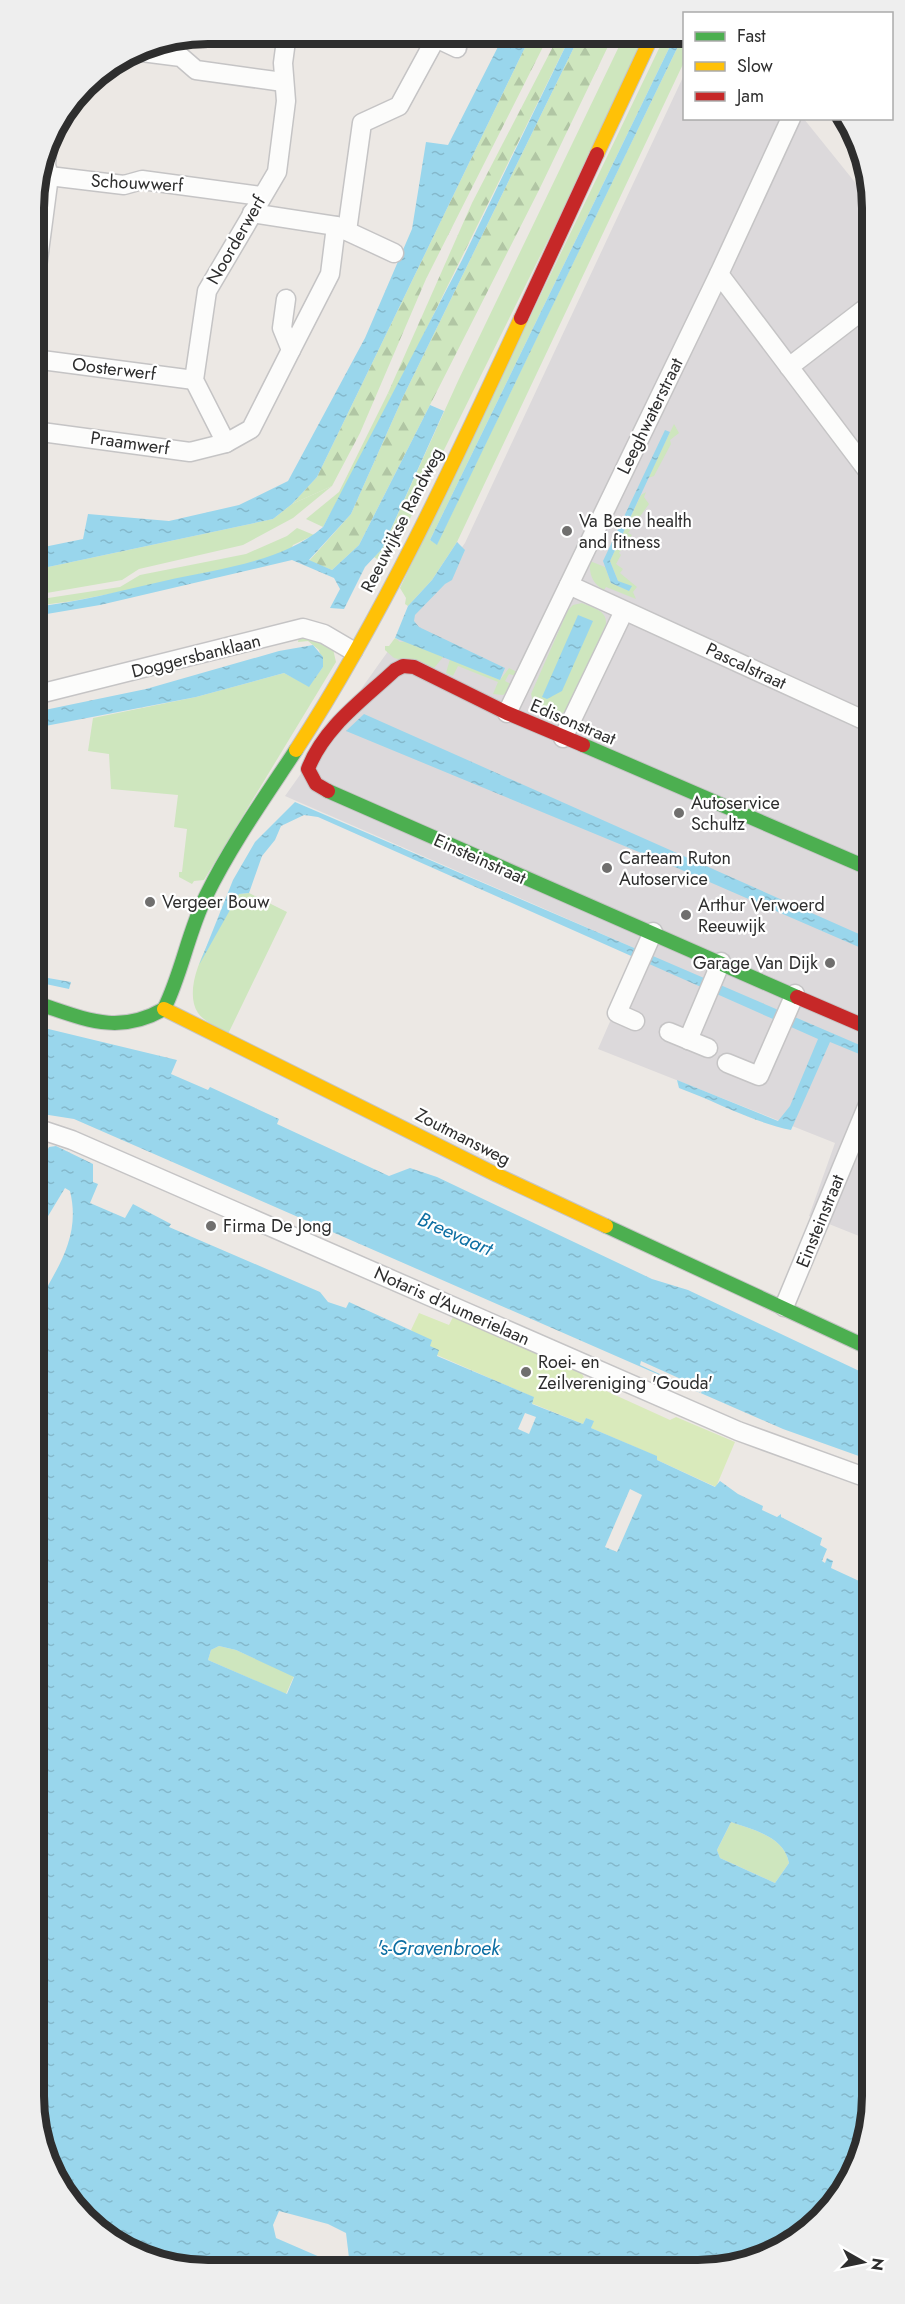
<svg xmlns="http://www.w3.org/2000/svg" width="905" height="2304" font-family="Jost,sans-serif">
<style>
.industrial{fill:#dcd9db}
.grass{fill:#cee6be}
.forest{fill:url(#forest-firs)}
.pitch{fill:#d9eabb}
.water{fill:url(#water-ripples);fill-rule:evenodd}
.pier{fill:#ece8e4}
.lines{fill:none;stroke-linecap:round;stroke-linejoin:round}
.street-casing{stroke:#c5c4c5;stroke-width:21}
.fast-casing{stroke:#c5c4c5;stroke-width:16}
.slow-casing{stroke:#c5c4c5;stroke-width:16}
.jam-casing{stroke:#c5c4c5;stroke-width:16}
.street{stroke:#fcfcfb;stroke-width:18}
.fast{stroke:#4caf50;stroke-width:14}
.slow{stroke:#ffc107;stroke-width:14}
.jam{stroke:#c62828;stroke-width:14}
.poi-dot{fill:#706f6e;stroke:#fff;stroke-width:2}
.labels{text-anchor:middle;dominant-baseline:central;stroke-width:4.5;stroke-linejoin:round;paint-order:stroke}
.street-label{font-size:18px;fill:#2e2e2e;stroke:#fff}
.poi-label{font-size:18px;fill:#2e2e2e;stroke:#fff;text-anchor:start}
.water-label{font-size:20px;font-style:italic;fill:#0d6fa3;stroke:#fff}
.rim{fill:none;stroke:#2e2e2e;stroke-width:8}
</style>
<defs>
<pattern id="forest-firs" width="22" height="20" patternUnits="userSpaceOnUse" patternTransform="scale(1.5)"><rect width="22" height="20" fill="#cee6be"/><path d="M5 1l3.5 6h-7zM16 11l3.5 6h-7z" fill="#b1c6a4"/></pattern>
<pattern id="water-ripples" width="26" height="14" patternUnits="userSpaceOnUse" patternTransform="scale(1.5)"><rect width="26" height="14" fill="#99d6ec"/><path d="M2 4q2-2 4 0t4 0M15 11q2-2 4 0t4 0" fill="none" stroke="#84b8cb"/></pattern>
</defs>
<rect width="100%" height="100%" fill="#ece8e4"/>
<path class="industrial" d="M684,75V118L804,119L866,196L869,1240L809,1216L835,1143L598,1049L641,951L285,796L465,543Z"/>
<g class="grass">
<path d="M624,36H643L608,119L387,565L374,557L382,549L458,381Z"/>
<path d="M665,36H675L430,540L437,544L683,36L684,62L457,542L432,580L408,606L405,604L406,598L400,588Z"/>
<path d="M388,393L393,397L323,527L306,519L339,492Z"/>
<path d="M674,424L679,433L670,440L671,444L654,476L648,478Z"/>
<path d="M332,486L293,518L243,545L139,569L122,580L35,595L34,570L273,519L292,504Z"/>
<path d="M646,492L644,497L649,504L628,533L632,535L619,553L621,555L616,564L623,569L620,573L637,587L633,592L636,599L606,587L604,590C592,583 589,574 590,561L605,567L611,583L630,591L618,581L610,561L641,495Z"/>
<path d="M297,528L314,535L293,545L286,560L73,601L35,606V600L120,587L140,575L246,554L287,536Z"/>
<path d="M582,603C593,608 607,610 606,624L569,709L556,717L547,718L535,709L531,694L568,610L573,605Z"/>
<path d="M299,637H312L333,649L336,662L204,880L194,881L192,884L179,877V872H182L187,829L174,827L178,795L111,789L109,754L88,751L93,718L196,697L284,673L309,686L323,667L319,650L308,641L298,642Z"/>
<path d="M395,638L400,642L408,641L444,656L434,668L394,658L385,650V646H389Z"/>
<path d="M450,659L500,680L509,668L517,672L516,676L509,674L505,681L515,686L503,695L493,694L498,682L458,666L453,676L446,673Z"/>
<path d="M249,893L287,912L228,1034C220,1028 203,1021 198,1013C178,983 221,919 239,894Z"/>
<path d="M219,1646L236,1650L294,1676L286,1694L208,1660L211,1650Z"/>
<path d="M731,1822C753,1830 784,1836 789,1863L775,1883L720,1858L717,1850Z"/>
</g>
<g class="forest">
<path d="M531,35H549L426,279L360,433L332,486L292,504L317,477Z"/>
<path d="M559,35H571L393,397L388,393L472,203Z"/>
<path d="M580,35L613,36L539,190L359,545L332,570L311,562L309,561L351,514L403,397Z"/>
</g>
<path class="pitch" d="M419,1313L449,1325L454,1315L581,1372L587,1383L593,1385L670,1420L676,1417L735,1442L716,1487L657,1460L656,1456L591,1428L593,1421L586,1418L583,1424L531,1403L533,1397L437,1355L430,1346L411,1330Z"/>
<g class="water">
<path d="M504,35H531L317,477L292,504L273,519L34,570V549L83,539L88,514L169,521L239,505L288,481L365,338L412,229L426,142L448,145Z"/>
<path d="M571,35H580L403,397L351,514L309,560L332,570L359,545L430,405L444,411L382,549L365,567L344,609L330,608L340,589L334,578L292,560L100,605L35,616V607C78,602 120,591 164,581C216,569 281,563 323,527L462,260Z"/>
<path d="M675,36H683L437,545L430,540Z"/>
<path d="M665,430L670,432L610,561L618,581L632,586L629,591L611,583L603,561Z"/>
<path d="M457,542L465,550L452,580L445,584L415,615L414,621L419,627L505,668L500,680L395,638L408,606L432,580Z"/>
<path d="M578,615L593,621L562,691L547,699L542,697Z"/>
<path d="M313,645L323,657V667L309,687L284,673L196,697L35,728V712L146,689L279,651Z"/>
<path d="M364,714L868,938V951L668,864L346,731Z"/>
<path d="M295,802L869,1049V1058L830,1042L791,1130C752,1122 717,1102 679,1088L677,1080L778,1121L790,1106L818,1039L318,817L304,815L281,826L275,840L262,856L249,893L239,894L199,965L233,880L255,842Z"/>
<path d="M35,933L42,949L48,978L71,982L69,989L41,983L36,965Z"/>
<path d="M36,1026L177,1060L171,1074L208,1090L210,1087L279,1119L277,1124L389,1176L410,1168L437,1177L652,1279L688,1290L870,1376V1460L783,1429L74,1119L36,1113Z"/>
<path d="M56,1146L93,1164V1182L98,1184L90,1203L125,1218L133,1204L171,1224L169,1227L320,1292L328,1302L346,1308L349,1302L432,1340L430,1346L439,1350L437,1356L534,1397L532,1404L583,1424L586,1418L594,1421L591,1428L657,1456V1460L715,1487L720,1481L738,1494L763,1506L762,1510L777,1517L781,1514V1517L822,1538L820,1545L827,1549L822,1561L825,1563L827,1558L833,1561L831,1568L870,1586L872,2108L859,2163L829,2211L794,2242L743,2265L173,2268L92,2228L39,2142L37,1305C58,1267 81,1236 70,1191L65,1188L36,1236V1172L49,1147ZM219,1646L236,1650L294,1677L287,1694L208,1660L211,1650ZM731,1822C753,1830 784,1836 789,1863L775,1883L720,1858L717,1850ZM279,2211L328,2224L346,2233L349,2258L329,2261L276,2238L273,2225Z"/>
</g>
<g class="pier">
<path d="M641,1361L703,1389L701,1393L640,1365Z"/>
<path d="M525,1413L536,1417L529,1434L518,1429Z"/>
<path d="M630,1489L642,1495L617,1552L605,1547Z"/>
</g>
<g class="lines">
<defs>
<g id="street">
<path d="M411,34L436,38L457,48"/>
<path d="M134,51L181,57L196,70L283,82"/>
<path d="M49,176L124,185L142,180L261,196"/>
<path d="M252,213L336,226L394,253"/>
<path d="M347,231L362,123L399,106L436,38"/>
<path d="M719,274L867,470"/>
<path d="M34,290L49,176L46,165L48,140"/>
<path d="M291,350L330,274L336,226"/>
<path d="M34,359L194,380"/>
<path d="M789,367L867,307"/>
<path d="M34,431L190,452L226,443L251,429L291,350L282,328L286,299"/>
<path d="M226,443L194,380L207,291L277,172L286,101L283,63L287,33"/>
<path d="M569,585L868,722"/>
<path d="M35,695L303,628L324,634L353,651"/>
<path d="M507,713L719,274L791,118"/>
<path d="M563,738L624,611"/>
<path d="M635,1021L617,1013L653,932"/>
<path d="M669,1032L708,1048"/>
<path d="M688,1040L721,962"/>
<path d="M727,1063L759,1076L795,994"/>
<path d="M36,1128L72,1140L738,1431L870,1479"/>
<path d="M784,1307L869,1102"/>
</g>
<g id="fast">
<path d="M583,745L868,868"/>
<path d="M328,791L797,997"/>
<path d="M36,1003C83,1018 117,1036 164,1009"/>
<path d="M164,1009C182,973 188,932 206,896C231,845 265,797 296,750"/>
<path d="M606,1226L869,1348"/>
</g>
<g id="slow">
<path d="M597,154L652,36"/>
<path d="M296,750C382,618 455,461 521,318"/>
<path d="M164,1009L497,1175L606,1226"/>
</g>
<g id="jam">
<path d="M521,318L597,154"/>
<path d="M328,791L316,784L308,769C324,727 363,700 395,670L403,666L414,667L507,713L583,745"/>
<path d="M797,997L869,1028"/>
</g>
</defs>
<use href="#street" class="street-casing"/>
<use href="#fast" class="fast-casing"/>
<use href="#slow" class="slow-casing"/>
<use href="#jam" class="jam-casing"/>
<use href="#street" class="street"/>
<use href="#fast" class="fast"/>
<use href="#slow" class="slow"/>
<use href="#jam" class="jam"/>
</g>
<g class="poi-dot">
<circle cx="567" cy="531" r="6"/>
<circle cx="679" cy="813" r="6"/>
<circle cx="607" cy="868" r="6"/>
<circle cx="150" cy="902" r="6"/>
<circle cx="686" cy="915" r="6"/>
<circle cx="830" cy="963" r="6"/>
<circle cx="211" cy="1226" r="6"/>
<circle cx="526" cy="1372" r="6"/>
</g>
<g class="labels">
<g class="street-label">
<text transform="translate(137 183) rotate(3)">Schouwwerf</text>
<text transform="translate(236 240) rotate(-60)">Noorderwerf</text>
<text transform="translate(114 369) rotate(7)">Oosterwerf</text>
<text transform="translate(650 416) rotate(-64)">Leeghwaterstraat</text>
<text transform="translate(130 443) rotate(8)">Praamwerf</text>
<text transform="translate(402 520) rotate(-63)">Reeuwijkse Randweg</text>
<text transform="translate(196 656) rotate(-14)">Doggersbanklaan</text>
<text transform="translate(746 666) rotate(25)">Pascalstraat</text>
<text transform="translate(573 722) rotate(23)">Edisonstraat</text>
<text transform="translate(480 859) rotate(24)">Einsteinstraat</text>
<text transform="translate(463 1137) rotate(27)">Zoutmansweg</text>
<text transform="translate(820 1221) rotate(-68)">Einsteinstraat</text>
<text transform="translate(452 1306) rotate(24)">Notaris d'Aumerielaan</text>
</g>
<g class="poi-label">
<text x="579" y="521">Va Bene health<tspan x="579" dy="21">and fitness</tspan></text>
<text x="691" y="803">Autoservice<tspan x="691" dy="21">Schultz</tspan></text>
<text x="619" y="858">Carteam Ruton<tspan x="619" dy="21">Autoservice</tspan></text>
<text x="162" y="902">Vergeer Bouw</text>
<text x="698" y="905">Arthur Verwoerd<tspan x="698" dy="21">Reeuwijk</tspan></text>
<text x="818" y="963" text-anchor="end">Garage Van Dijk</text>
<text x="223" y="1226">Firma De Jong</text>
<text x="538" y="1362">Roei- en<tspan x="538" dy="21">Zeilvereniging 'Gouda'</tspan></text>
</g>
<g class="water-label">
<text transform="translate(455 1234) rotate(24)">Breevaart</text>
<text x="438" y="1948">'s-Gravenbroek</text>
</g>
</g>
<path d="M0 0H905V2304H0ZM208 44H698A164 164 0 0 1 862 208V2096A164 164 0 0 1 698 2260H208A164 164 0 0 1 44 2096V208A164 164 0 0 1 208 44Z" fill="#eee" fill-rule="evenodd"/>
<path class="rim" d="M208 44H698A164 164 0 0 1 862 208V2096A164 164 0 0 1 698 2260H208A164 164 0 0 1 44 2096V208A164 164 0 0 1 208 44Z"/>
<rect x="683" y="12" width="210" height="108" fill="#ffffff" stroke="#ababab" stroke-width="1.5"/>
<rect x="695" y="32" width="30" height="9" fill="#4caf50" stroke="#ababab" stroke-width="1.5"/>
<text x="737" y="42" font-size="18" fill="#2e2e2e">Fast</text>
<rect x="695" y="62" width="30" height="9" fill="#ffc107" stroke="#ababab" stroke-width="1.5"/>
<text x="737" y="72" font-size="18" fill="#2e2e2e">Slow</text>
<rect x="695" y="92" width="30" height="9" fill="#c62828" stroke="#ababab" stroke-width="1.5"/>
<text x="737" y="102" font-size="18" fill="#2e2e2e">Jam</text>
<g transform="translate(863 2262) rotate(99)" stroke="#ffffff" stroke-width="4.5" paint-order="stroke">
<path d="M0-4.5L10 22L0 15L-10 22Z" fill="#2e2e2e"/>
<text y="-9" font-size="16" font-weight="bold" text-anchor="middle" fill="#2e2e2e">N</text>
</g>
</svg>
